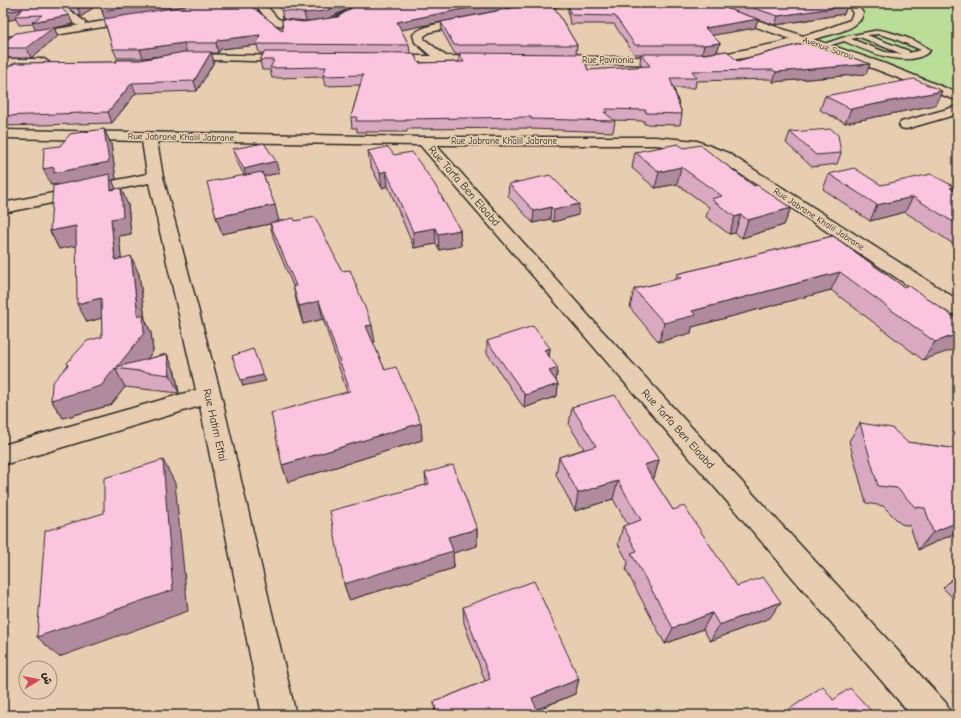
<svg xmlns="http://www.w3.org/2000/svg" width="961" height="718" font-family="'Comic Neue','Playpen Sans Arabic',sans-serif">
<style>
.green{fill:#badd97;stroke:#728461}
.lines{fill:none;stroke-linecap:round;stroke-linejoin:round}
.service-casing{stroke:#2b2b2b;stroke-width:3}
.minor-casing{stroke:#2b2b2b;stroke-width:3}
.tertiary-casing{stroke:#2b2b2b;stroke-width:3}
.secondary-casing{stroke:#2b2b2b;stroke-width:3}
.service{fill:#e8ceb0;fill-rule:evenodd}
.minor{fill:#e8ceb0;fill-rule:evenodd}
.tertiary{fill:#e8ceb0;fill-rule:evenodd}
.secondary{fill:#e8ceb0;fill-rule:evenodd}
.wall{fill:#d8a9c1;stroke:#2b2b2b;fill-rule:evenodd}
.shaded-wall{fill:#b08a9d;stroke:#2b2b2b}
.building{fill:#fbc5e0;stroke:#2b2b2b}
.labels{text-anchor:middle;dominant-baseline:central;stroke-width:3.5;stroke-linejoin:round;paint-order:stroke}
.far-street-label{font-size:9px;fill:#2b2b2b;stroke:#e8ceb0}
.street-label{font-size:11px;fill:#2b2b2b;stroke:#e8ceb0}
</style>
<rect width="100%" height="100%" fill="#e8ceb0"/>
<filter id="ink" filterUnits="userSpaceOnUse"><feTurbulence type="fractalNoise" baseFrequency=".025" numOctaves="2"/><feDisplacementMap in="SourceGraphic" scale="8" xChannelSelector="R" yChannelSelector="G"/><feConvolveMatrix kernelMatrix="1 2 1 2 8 2 1 2 1" color-interpolation-filters="sRGB"/></filter>
<g filter="url(#ink)">
<path class="green" d="M855,3H958V96L813,40L862,21Z"/>
<g class="lines">
<defs>
<path id="service" d="M879,30C892,32 921,41 930,51C908,70 866,51 844,41L822,48L818,46L848,36ZM879,34L893,38L921,50L909,53V51L867,35ZM859,37H860L902,54L885,52L851,39Z"/>
<g id="minor">
<path d="M254,3H264L278,19C293,23 319,25 333,19C348,12 352,3 370,3L339,24L305,29L290,28L270,23Z"/>
<path d="M544,3H563L561,5L519,14L514,11L516,9Z"/>
<path d="M846,3H856L863,13C861,29 832,34 818,38C785,48 751,58 717,62C663,67 609,63 555,63L549,60L555,57H678L718,55L778,43L821,31L850,20L853,13Z"/>
<path d="M61,4L84,21L85,23L84,25H76L58,9L56,7L58,5Z"/>
<path d="M470,18L474,19L475,21L474,23L430,32L424,36V39L446,56L489,57L493,58L495,60L493,62H387L381,59L387,56H431L415,42L413,35C421,24 456,21 470,18Z"/>
<path d="M183,54L291,56L297,59L291,62L179,59L177,57L179,55Z"/>
<path d="M3,59H44L50,63L44,67H3Z"/>
<path d="M958,106V114L906,129L901,128L899,125L901,122Z"/>
<path d="M3,130L424,137H655L697,141L728,153L958,300V315L951,314L718,159L694,149L655,145H436L596,324L946,703L951,715H911L420,145L157,141L163,177L221,395L296,715H262L200,406L3,465V445L196,390L149,183L3,213V203L147,174L142,141L3,138Z"/>
</g>
<path id="tertiary" d="M692,3H706L883,63L958,93V101L875,69L694,5Z"/>
<path id="secondary" d="M134,16L139,19L138,21L3,44V38Z"/>
</defs>
<use href="#service" class="service-casing"/>
<use href="#minor" class="minor-casing"/>
<use href="#tertiary" class="tertiary-casing"/>
<use href="#secondary" class="secondary-casing"/>
<use href="#service" class="service"/>
<use href="#minor" class="minor"/>
<use href="#tertiary" class="tertiary"/>
<use href="#secondary" class="secondary"/>
</g>
<g class="wall">
<path d="M3,3L57,4L73,24L54,28L58,36L31,58H3V43L36,30L33,24L19,25L16,19L3,21Z"/>
<path d="M61,3H99L81,17Z"/>
<path d="M99,3H204L193,5L204,3H247L283,31L282,19L303,22L306,21L283,19L280,3H371L375,6L378,3H529V4L401,30L409,45L410,53H413L419,63L459,62V54H455L442,31L441,22L537,3H544L554,7L577,45L576,53L582,54L588,70L642,67L640,63L641,54H634L614,24H570L568,12V3L608,6L629,3L607,6L570,3H710L758,19L755,28L712,35L720,43L717,52L727,51L737,61L808,42L870,64L866,74L773,82L770,79L696,81L695,88H674L682,114L680,125L644,124V121L613,120L615,121L613,132L531,129V128L407,129V132H357V128H352L351,117L360,85L325,86L323,77L272,78L270,70H262L260,60L264,53H259L257,45L221,49L218,53H211L214,62L197,91L136,93L112,123L3,126V70L15,63L117,62L116,60H140L163,56L143,58H117L113,49L104,19H105ZM356,5L338,17L330,18Z"/>
<path d="M711,3H842L847,6L844,14L775,25Z"/>
<path d="M825,96L935,105L845,123L820,110Z"/>
<path d="M104,129L111,144L116,179L112,180L116,189L128,205L131,234L119,236L121,258L139,274L145,319L151,333L153,351L147,359L167,354L175,372L179,393L125,387L111,405L63,418L51,400L102,337V318L87,322L76,245L59,249L50,231L60,184H59L51,185L60,146Z"/>
<path d="M790,132L841,153L837,164L812,167L786,143Z"/>
<path d="M684,148L754,186L791,208L784,225L742,238L735,233L729,234L706,217L709,207L677,184L655,188L632,168L635,152Z"/>
<path d="M233,149L279,173L264,176L279,221H295L375,342L373,343L385,370L421,423L422,440L288,482L282,465L347,392L323,319L303,324L297,304L293,286L274,240L270,224L222,234L216,217L244,175L236,160Z"/>
<path d="M368,151L394,155L460,230L461,246L439,250L436,244L414,248L388,186L382,188L370,165Z"/>
<path d="M829,174L881,185L955,187L953,190L958,193V247L905,212L870,221L823,189Z"/>
<path d="M509,184L578,215L553,222L550,219L533,223L508,196Z"/>
<path d="M833,236L904,287L958,320L923,360L831,290L692,327L691,333L659,342L630,308L634,289L676,279L677,274Z"/>
<path d="M487,341L550,348L549,358L556,381L558,384L557,396L524,408L487,353Z"/>
<path d="M572,407L659,460L654,478L653,479L673,510L737,586L770,618L710,641L703,629L665,644L626,570L628,562L618,544L623,526L628,525L613,499L575,511L556,475L559,457L584,449L569,425Z"/>
<path d="M860,423L907,442L958,449V532L918,550L910,526L901,524L883,506L866,503L849,441Z"/>
<path d="M425,473L477,529V546L453,553L454,568L349,600L344,584L426,485Z"/>
<path d="M958,573V603L943,588Z"/>
<path d="M463,607L579,679L575,694L537,710L539,715H435L434,702L485,681L464,623Z"/>
</g>
<g class="shaded-wall">
<path d="M85,3H99L81,17L78,9Z"/>
<path d="M121,3H204L105,20L102,11L118,7Z"/>
<path d="M342,3H360L327,19L306,21L304,13Z"/>
<path d="M494,3H529V4L397,31V22Z"/>
<path d="M607,3H633L607,6Z"/>
<path d="M847,6L844,14L775,25L778,16Z"/>
<path d="M23,9L15,16L16,19L3,21V12Z"/>
<path d="M69,15L73,24L54,28L58,36L31,58L27,48L36,31L32,22Z"/>
<path d="M758,19L755,28L703,37L705,28Z"/>
<path d="M260,35L257,45L221,49L218,53L216,43L218,40Z"/>
<path d="M184,43L187,53L143,58L140,49Z"/>
<path d="M720,43L717,52L702,54L704,45Z"/>
<path d="M211,52L214,62L197,91L194,81Z"/>
<path d="M870,64L866,74L773,82L776,72Z"/>
<path d="M132,83L136,93L112,123L108,112Z"/>
<path d="M942,91L935,105L845,123L851,109Z"/>
<path d="M104,129L111,144L116,179L112,180L117,191L62,190L59,184L51,185L43,169Z"/>
<path d="M3,161L5,166L3,174Z"/>
<path d="M276,161L279,173L247,180L244,169Z"/>
<path d="M681,167L677,184L655,188L659,172Z"/>
<path d="M386,171L388,186L382,188L380,173Z"/>
<path d="M121,188L128,205L131,234L119,236L123,278L115,260L111,219Z"/>
<path d="M913,197L905,212L870,221L877,205Z"/>
<path d="M579,204L578,215L553,222L554,210Z"/>
<path d="M275,205L279,222L222,234L216,217Z"/>
<path d="M551,207L550,219L533,223L534,211Z"/>
<path d="M791,208L784,225L742,238L748,220Z"/>
<path d="M741,215L735,233L729,234L735,217Z"/>
<path d="M76,226L85,244L59,249L50,231Z"/>
<path d="M435,228L436,244L414,248L413,232Z"/>
<path d="M460,230L461,246L439,250L438,234Z"/>
<path d="M131,256L139,274L145,319L151,333L153,351L138,371L117,367L138,316Z"/>
<path d="M840,272L831,290L692,327L691,333L659,342L664,323L692,311Z"/>
<path d="M101,298L110,316L87,322L77,304Z"/>
<path d="M319,301L323,319L303,324L299,306Z"/>
<path d="M372,325L375,342L369,344L366,326Z"/>
<path d="M958,334V348L923,360L935,342Z"/>
<path d="M550,348L549,361L544,350Z"/>
<path d="M167,354L175,372L179,393L170,375Z"/>
<path d="M115,368L125,387L111,405L63,418L51,400Z"/>
<path d="M558,368L556,381L549,371Z"/>
<path d="M263,375L266,381L243,386L241,380Z"/>
<path d="M558,384L557,396L524,408L525,395Z"/>
<path d="M421,423L422,440L288,482L282,465Z"/>
<path d="M163,460L175,483L188,611L59,657L37,637Z"/>
<path d="M659,460L654,478L639,483L644,465Z"/>
<path d="M618,481L613,499L575,511L578,493Z"/>
<path d="M958,522V532L918,550L933,532Z"/>
<path d="M477,529V546L453,553L454,568L349,600L344,584L448,537Z"/>
<path d="M781,602L770,618L710,641L719,625Z"/>
<path d="M712,613L703,629L665,644L673,628Z"/>
<path d="M579,679L575,694L530,712L532,698Z"/>
</g>
<g class="building">
<path d="M3,3H55L69,15L32,22L42,15L15,16L23,9L3,12Z"/>
<path d="M70,3H85L78,9Z"/>
<path d="M99,3H121L118,7L128,3H150L102,11Z"/>
<path d="M204,3H247L283,31L282,19L303,22L338,17L359,3H371L375,6L378,3H494L397,22L409,45L257,44L260,35L218,40L216,43H184L140,49H113L104,19Z"/>
<path d="M280,3H342L326,11L304,13L281,10Z"/>
<path d="M537,3H544L554,7L577,45H454L441,22Z"/>
<path d="M568,3L608,6L632,3H710L758,19L705,28L720,43L704,45H635L615,16L571,15Z"/>
<path d="M738,3H842L847,6L778,16Z"/>
<path d="M54,27L27,48H3V43L16,33Z"/>
<path d="M808,42L870,64L776,72L773,70L692,71L697,78H670L682,114L646,113V110L606,109L607,112H604L615,121L531,119V117L406,119V121H356L357,117H351L363,75L323,76L326,67L270,68L274,60H260L265,52L413,53L419,63L464,62L459,53L582,54L588,70L650,66L641,54H704L727,51L737,61Z"/>
<path d="M184,52H211L194,81L132,83L108,112L3,116V70L15,63L117,62L116,60H140Z"/>
<path d="M914,79L942,91L851,109L825,96Z"/>
<path d="M104,129L109,162L54,173V167L43,169L44,148L60,146L70,134Z"/>
<path d="M831,129L838,135L841,153L816,155L790,132Z"/>
<path d="M264,143L276,161L244,169L233,149Z"/>
<path d="M678,144L684,148L700,145L754,186L757,185L791,208L748,220L741,215L735,217L711,199L722,196L681,167L659,172L635,152Z"/>
<path d="M388,147L394,155L412,152L435,185L460,230L438,234L435,228L413,232L386,171L380,173L368,151Z"/>
<path d="M854,168L881,185L931,174L955,187L950,188L958,193V225L913,197L877,205L829,174Z"/>
<path d="M262,172L275,205L216,217L207,182Z"/>
<path d="M110,174L111,190L121,188L123,217L111,219L115,260L131,256L138,316L143,315L144,333L117,367L167,354L170,375L115,368L101,386L51,400L52,383L68,365L67,363L87,341L102,337L101,298L77,304L76,226L50,231L53,186Z"/>
<path d="M550,175L579,204L554,210L551,207L534,211L509,184Z"/>
<path d="M315,217L342,271L350,270L372,325L366,326L385,370L396,367L421,423L282,465L271,413L350,391L319,301L299,306L293,286H296L270,223L294,218L295,221Z"/>
<path d="M833,236L904,287L908,285L958,320V334L935,342L840,272L692,311L696,315L664,323L634,289L681,278L677,274Z"/>
<path d="M533,326L550,348L544,350L558,368L549,371L558,384L525,395L487,341Z"/>
<path d="M253,349L263,375L241,380L232,356Z"/>
<path d="M615,395L659,460L644,465L673,510L684,506L737,586L763,577L781,602L719,625L712,613L673,628L631,553L637,551L623,526L641,520L618,481L578,493L559,457L596,446L572,407Z"/>
<path d="M860,423L892,428L907,442L958,449V522L933,532L925,508L915,507L897,488L878,486Z"/>
<path d="M163,460L173,590L37,637L45,531L104,513V478Z"/>
<path d="M453,465L477,529L448,537L453,551L344,584L330,511L429,484L425,473Z"/>
<path d="M534,581L579,679L532,698L539,715H437L434,702L490,679L463,607Z"/>
<path d="M823,686L833,700L850,688L875,715H781Z"/>
</g>
</g>
<g class="labels">
<g class="far-street-label">
<text transform="translate(828 48) rotate(19)">Avenue Sarou</text>
<text x="608" y="60">Rue Pavnonia</text>
<text transform="translate(181 137) rotate(1)">Rue Jabrane Khalil Jabrane</text>
<text x="504" y="141">Rue Jabrane Khalil Jabrane</text>
<text transform="translate(819 219) rotate(33)">Rue Jabrane Khalil Jabrane</text>
</g>
<g class="street-label">
<text transform="translate(464 186) rotate(49)">Rue Tarfa Ben Elaabd</text>
<text transform="translate(215 425) rotate(77)">Rue Hatim Ettai</text>
<text transform="translate(678 429) rotate(48)">Rue Tarfa Ben Elaabd</text>
</g>
</g>
<rect width="961" height="718" fill="none" stroke="#e8ceb0" stroke-width="16"/>
<rect x="8" y="8" width="945" height="702" fill="none" stroke="#2b2b2b" stroke-width="1.5" filter="url(#ink)"/>
<g transform="translate(38 680) rotate(80)"><circle r="19" fill="#e8ceb0" stroke="#9c8d7b"/>
<path d="M0-3L7 15L0 10L-7 15Z" fill="#d1495b"/>
<text y="-6" font-size="11" font-weight="bold" text-anchor="middle" fill="#2b2b2b">ش</text>
</g>
</svg>
